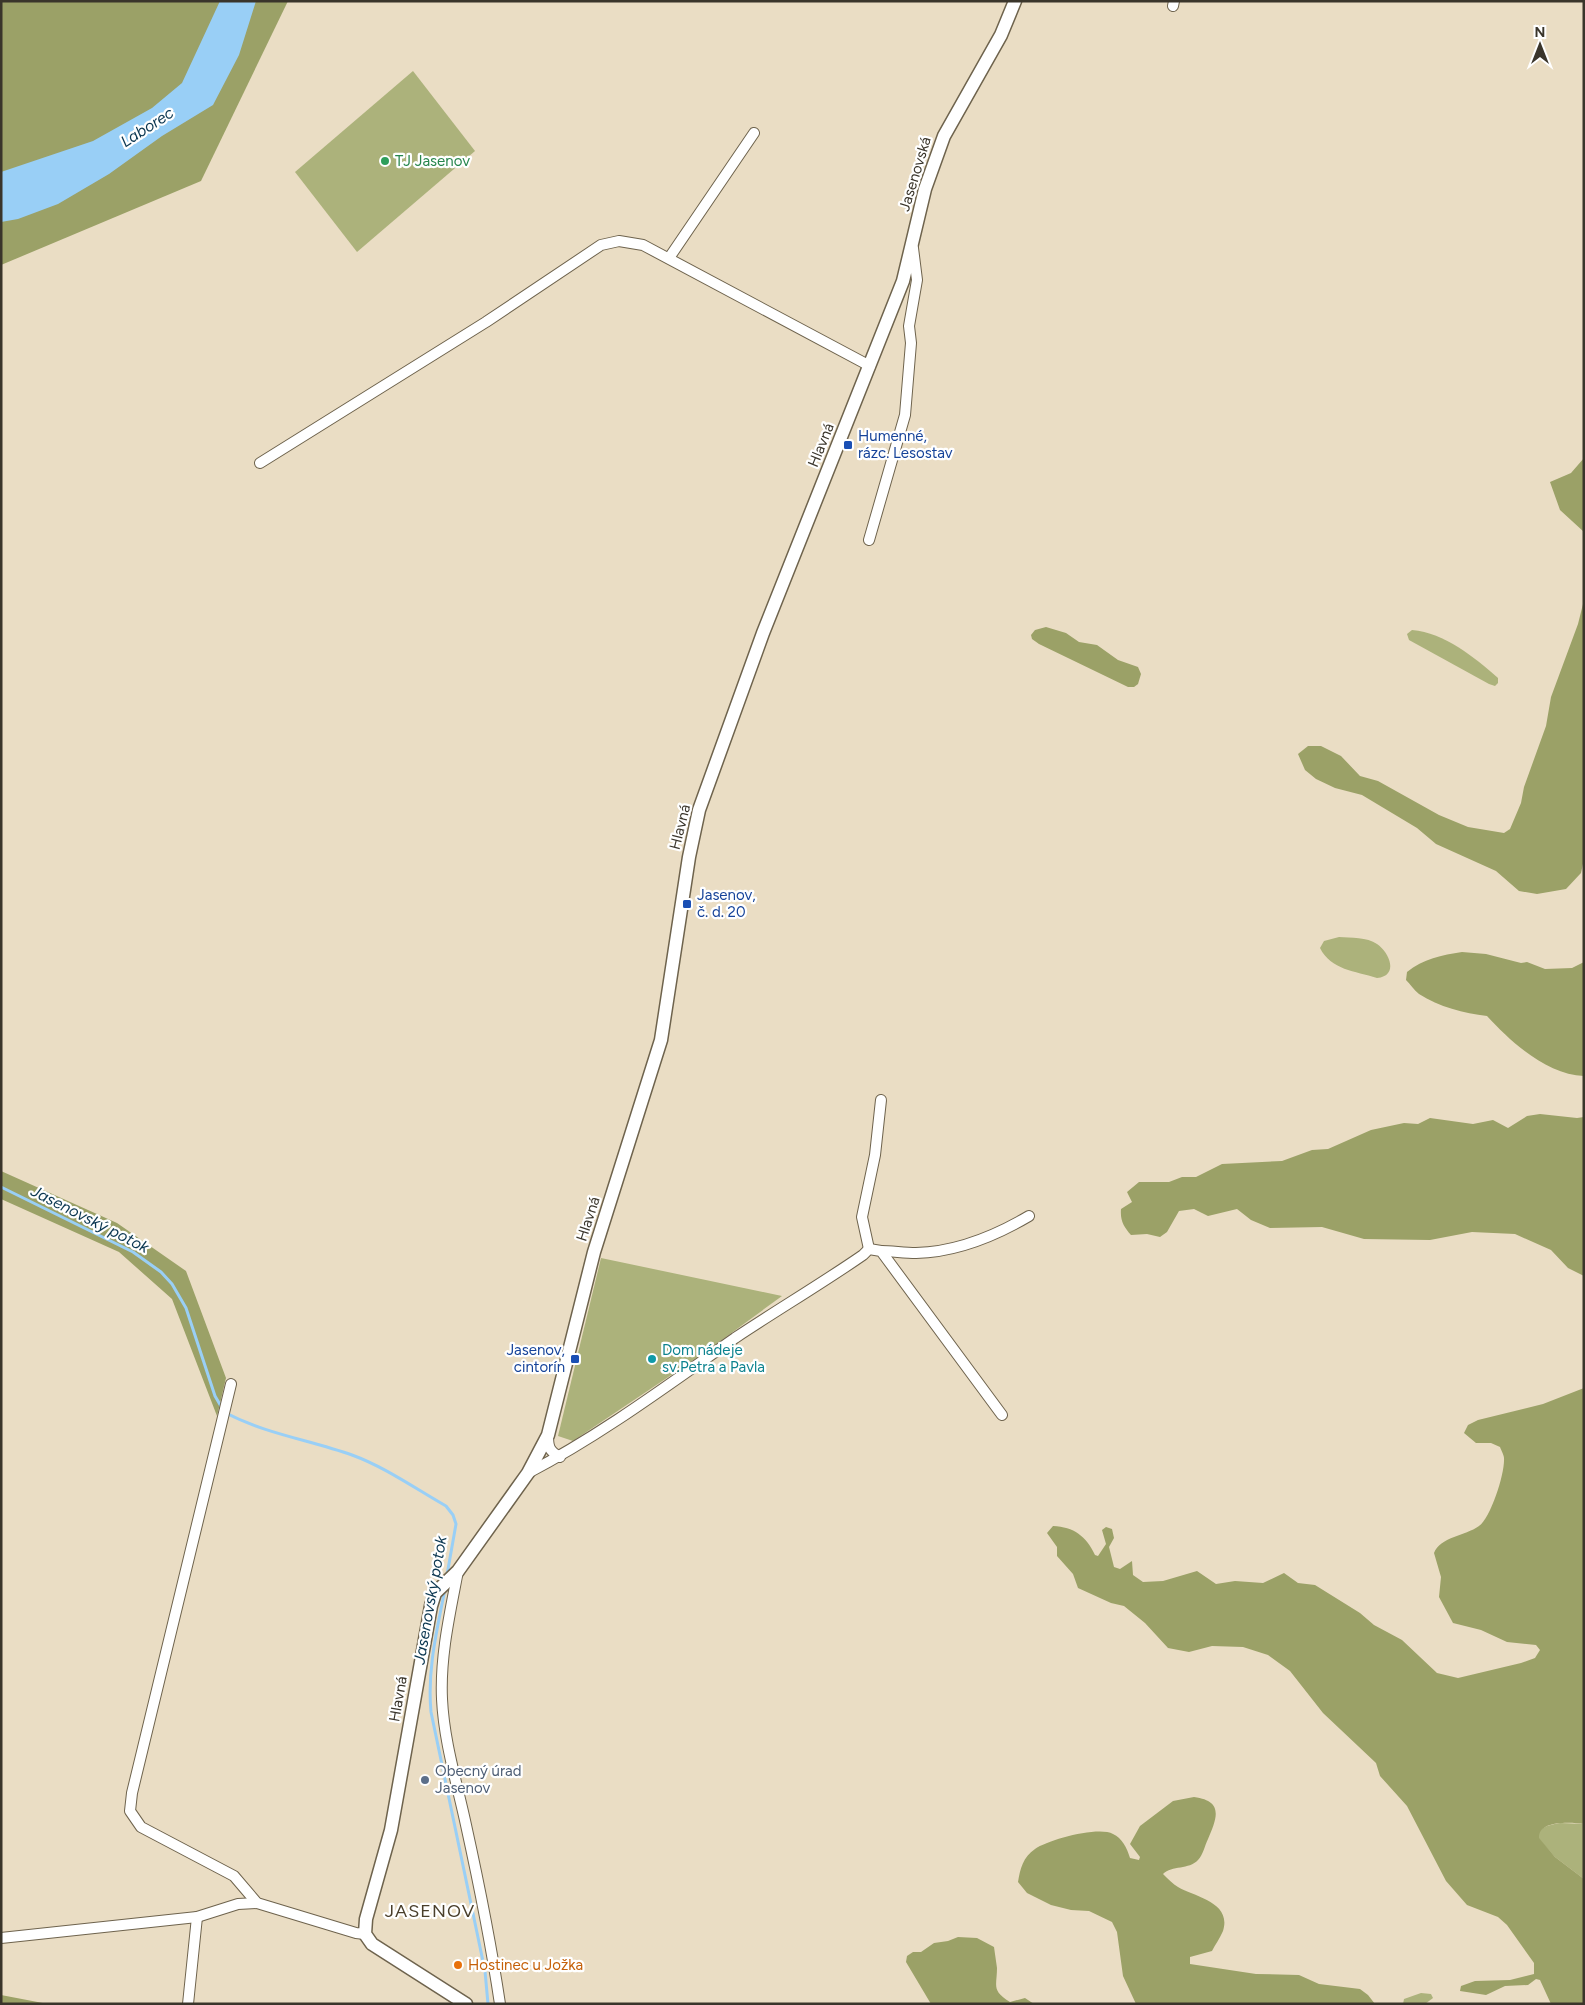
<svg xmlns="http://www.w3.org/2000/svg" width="1585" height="2005" font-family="Figtree,sans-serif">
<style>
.green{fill:#acb27b}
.forest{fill:#9ba167}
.water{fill:#99cff6}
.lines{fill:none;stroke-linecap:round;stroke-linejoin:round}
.stream{stroke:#99cff6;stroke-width:3}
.minor-casing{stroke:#6e634d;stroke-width:12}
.tertiary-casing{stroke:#6e634d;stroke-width:15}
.minor{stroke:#fff;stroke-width:10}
.tertiary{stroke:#fff;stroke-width:12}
.leisure-dot{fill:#2e9e5b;stroke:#fff;stroke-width:2}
.transit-dot{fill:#1a4fb4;stroke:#fff;stroke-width:2}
.culture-dot{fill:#0f9aa8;stroke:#fff;stroke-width:2}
.service-dot{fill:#5c6f8a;stroke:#fff;stroke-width:2}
.food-dot{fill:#e8710a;stroke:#fff;stroke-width:2}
.labels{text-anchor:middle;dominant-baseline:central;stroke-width:4.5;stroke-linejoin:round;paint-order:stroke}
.leisure-label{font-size:15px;fill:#27864d;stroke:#fff;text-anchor:start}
.street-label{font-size:15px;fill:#3a352b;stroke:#fff}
.transit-label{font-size:15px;fill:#164399;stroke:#fff;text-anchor:start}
.culture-label{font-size:15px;fill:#0d838f;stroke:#fff;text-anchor:start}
.service-label{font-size:15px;fill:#4e5e75;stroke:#fff;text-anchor:start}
.food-label{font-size:15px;fill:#c56008;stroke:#fff;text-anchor:start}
.water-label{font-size:16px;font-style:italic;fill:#0b3751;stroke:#fff}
.quarter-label{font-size:18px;letter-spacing:1px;fill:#4a3f2b;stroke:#fff}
</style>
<rect width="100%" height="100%" fill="#eaddc4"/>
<g class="green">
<path d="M413,71L475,151L357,252L295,172Z"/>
<path d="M1412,630C1445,633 1474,657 1498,678V683L1495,686L1489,684L1409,640L1407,634Z"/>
<path d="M1339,937C1351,938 1367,937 1377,944C1390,953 1399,976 1377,978C1355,971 1331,970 1320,948L1324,941Z"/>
<path d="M601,1258L782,1296L704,1353L573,1441L558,1436Z"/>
<path d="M1560,1823L1584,1824V1879L1555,1857L1538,1838C1538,1826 1551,1825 1560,1823Z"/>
<path d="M1421,1993L1431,1994L1433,1998L1425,2004H1403L1404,1999Z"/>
</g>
<g class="forest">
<path d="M1,1H288L201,181L1,265Z"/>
<path d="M1584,458V532L1560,510L1550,482L1571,473Z"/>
<path d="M1584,600V859L1581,873L1566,889L1537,894L1519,891L1496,871L1436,844L1417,828L1362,795L1335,788L1316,779L1305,770L1298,754L1308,746H1321L1341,756L1360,776L1378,781L1439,815L1468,827L1504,833L1510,829L1521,803L1524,787L1546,726L1551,697L1578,624Z"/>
<path d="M1046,627L1066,633L1079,642L1097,645L1118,660L1138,667L1141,674L1138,684L1134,687H1128L1039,644L1032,639L1031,635L1035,630Z"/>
<path d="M1462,952L1486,954L1521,963L1527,962L1545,969L1572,968L1584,962V1076C1547,1075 1511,1042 1487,1016C1464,1013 1439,1007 1419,994C1414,990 1410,984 1406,980L1407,972C1423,959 1442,955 1462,952Z"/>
<path d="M1540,1114L1577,1118L1584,1117V1276L1568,1268L1551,1250L1515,1234L1472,1232L1430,1240L1364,1239L1322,1227L1270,1228L1251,1220L1237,1209L1208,1216L1194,1209L1179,1211L1167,1232L1160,1237L1147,1234L1131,1235C1124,1227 1120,1221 1121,1209L1132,1202L1127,1192L1139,1182H1169L1182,1177H1196L1222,1164L1282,1161L1312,1150L1328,1149L1371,1130L1404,1123L1418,1124L1430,1118L1473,1124L1493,1120L1508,1128L1527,1116Z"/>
<path d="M1,1171L117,1223L186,1271L226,1378L217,1416L172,1299L119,1252L1,1199Z"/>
<path d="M1584,1388V1824C1571,1822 1538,1820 1539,1838L1555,1857L1584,1879V2004H1551L1540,1980L1536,1979L1528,1985L1505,1986L1486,1995L1460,1991L1461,1986L1475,1981L1510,1980L1534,1974V1963L1507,1925L1498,1917L1467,1905L1446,1881L1407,1806L1380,1776L1376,1763L1323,1713L1290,1671L1268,1655L1243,1647L1212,1646L1189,1652L1168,1648L1145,1623L1124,1606L1111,1603L1078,1588L1073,1574L1057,1556V1547L1047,1533L1053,1526C1074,1527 1086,1536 1095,1555L1098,1556L1106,1544L1102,1530L1106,1527L1112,1529L1114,1538L1109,1547L1114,1567L1120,1569L1132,1561L1133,1575L1143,1582L1163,1581L1197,1571L1216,1584L1235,1581L1263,1583L1284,1573L1298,1583L1315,1585L1360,1613L1374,1625L1402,1640L1437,1673L1458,1678L1521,1663L1535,1658L1540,1650L1536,1645L1507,1642L1481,1630L1453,1623L1439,1597L1441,1577L1434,1553C1440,1537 1465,1536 1479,1526C1491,1517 1505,1473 1504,1458C1504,1455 1501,1450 1500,1447L1491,1443H1476L1464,1433L1468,1425L1478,1420L1543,1404Z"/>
<path d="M1194,1797C1224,1801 1217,1818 1208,1839C1205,1845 1203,1855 1198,1860C1189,1870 1172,1865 1163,1874C1168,1879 1173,1884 1178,1887C1195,1897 1232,1902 1223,1931C1220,1938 1215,1945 1212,1951L1190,1957V1964L1256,1974L1299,1975L1319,1984L1360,1989L1368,1995L1375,2004H1136L1123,1976L1117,1932L1112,1922L1089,1911L1071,1910L1051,1905L1027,1893L1018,1882C1020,1869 1023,1857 1035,1849C1048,1840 1098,1826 1113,1834C1122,1838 1127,1848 1130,1858L1139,1860L1140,1857L1130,1844L1140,1826L1173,1801Z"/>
<path d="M958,1937L977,1938L994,1947C995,1954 996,1961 997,1968C997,1986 991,1990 1010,2002L1025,1998L1034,2004H931L906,1962L907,1956L913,1952H921L934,1943L948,1941Z"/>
<path d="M1,1995L48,2004H1Z"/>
</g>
<path class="water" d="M220,1H256L239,55L213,105L162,136L109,174L58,204L18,219L1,222V172L93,141L152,108L182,83Z"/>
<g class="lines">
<g class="stream">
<path d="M1,1187L133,1252L161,1272L172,1284L186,1308L215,1396L222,1408"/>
<path d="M226,1413C266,1434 310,1440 352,1455C385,1467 416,1489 446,1506L453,1515L456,1524L447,1575"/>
<path d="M445,1589C437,1630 427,1670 431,1712L485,1971L488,2004"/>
</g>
<defs>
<g id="minor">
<path d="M1173,6L1174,1"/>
<path d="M669,258L754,133"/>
<path d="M260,463L486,322L601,245L619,241L643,245L870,366"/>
<path d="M869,540L905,415L911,343L909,326L917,280L913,248"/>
<path d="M869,1249L862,1217L875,1155L881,1100"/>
<path d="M881,1251C892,1251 904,1253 916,1253C955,1252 995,1236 1029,1216"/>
<path d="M231,1384L132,1793L130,1811L141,1827L234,1876L257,1903L356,1933L365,1934"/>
<path d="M548,1435C548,1447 549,1451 560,1457"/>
<path d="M528,1473C601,1435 668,1385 735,1338C777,1310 821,1284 863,1255L869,1249L881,1251L1002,1415"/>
<path d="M458,1571C450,1613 440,1656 442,1699C444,1742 457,1783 466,1825C479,1884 491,1944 500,2004"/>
<path d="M1,1938L197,1917L238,1904L257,1903"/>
<path d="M188,2004L197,1917"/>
</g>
<path id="tertiary" d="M466,2004L372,1944L365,1934L366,1919L391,1830L431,1606L435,1593L458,1571L528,1473L548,1435L594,1252L661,1040L689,857L699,810L763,633L903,281L925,189L944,136L1001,35L1015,1"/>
</defs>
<use href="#minor" class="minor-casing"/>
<use href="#tertiary" class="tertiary-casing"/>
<use href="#minor" class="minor"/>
<use href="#tertiary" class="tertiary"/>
</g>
<circle class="leisure-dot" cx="385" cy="161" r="5"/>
<g class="transit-dot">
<rect x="843" y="440" width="10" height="10" rx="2.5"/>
<rect x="682" y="899" width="10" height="10" rx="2.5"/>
<rect x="570" y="1354" width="10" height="10" rx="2.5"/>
</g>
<circle class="culture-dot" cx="652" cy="1359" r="5"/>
<circle class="service-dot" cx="425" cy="1780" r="5"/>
<circle class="food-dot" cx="458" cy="1965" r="5"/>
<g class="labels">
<g class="leisure-label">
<text x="395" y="161">TJ Jasenov</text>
</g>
<g class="street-label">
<text transform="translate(915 174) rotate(-73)">Jasenovská</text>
<text transform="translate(821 445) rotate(-68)">Hlavná</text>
<text transform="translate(680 827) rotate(-76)">Hlavná</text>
<text transform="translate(588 1219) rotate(-72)">Hlavná</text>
<text transform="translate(398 1699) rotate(-80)">Hlavná</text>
</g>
<g class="transit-label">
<text x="858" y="436">Humenné,<tspan x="858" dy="17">rázc. Lesostav</tspan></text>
<text x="697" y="895">Jasenov,<tspan x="697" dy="17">č. d. 20</tspan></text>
<text x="565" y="1350" text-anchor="end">Jasenov,<tspan x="565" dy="17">cintorín</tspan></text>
</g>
<g class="culture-label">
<text x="662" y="1350">Dom nádeje<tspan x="662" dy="17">sv.Petra a Pavla</tspan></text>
</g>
<g class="service-label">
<text x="435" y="1771">Obecný úrad<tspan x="435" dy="17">Jasenov</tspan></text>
</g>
<g class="food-label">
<text x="468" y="1965">Hostinec u Jožka</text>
</g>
<g class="water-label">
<text transform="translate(147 127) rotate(-33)">Laborec</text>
<text transform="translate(90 1219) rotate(27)">Jasenovský potok</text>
<text transform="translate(430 1600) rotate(-80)">Jasenovský potok</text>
</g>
<g class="quarter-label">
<text x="430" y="1911">JASENOV</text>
</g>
</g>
<rect width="1585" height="2005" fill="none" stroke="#3a352b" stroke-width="5"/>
<g transform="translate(1540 45)" stroke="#ffffff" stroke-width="4" paint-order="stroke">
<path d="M0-4L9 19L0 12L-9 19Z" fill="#3a352b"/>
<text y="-8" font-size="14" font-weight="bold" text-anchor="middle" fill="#3a352b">N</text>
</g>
</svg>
